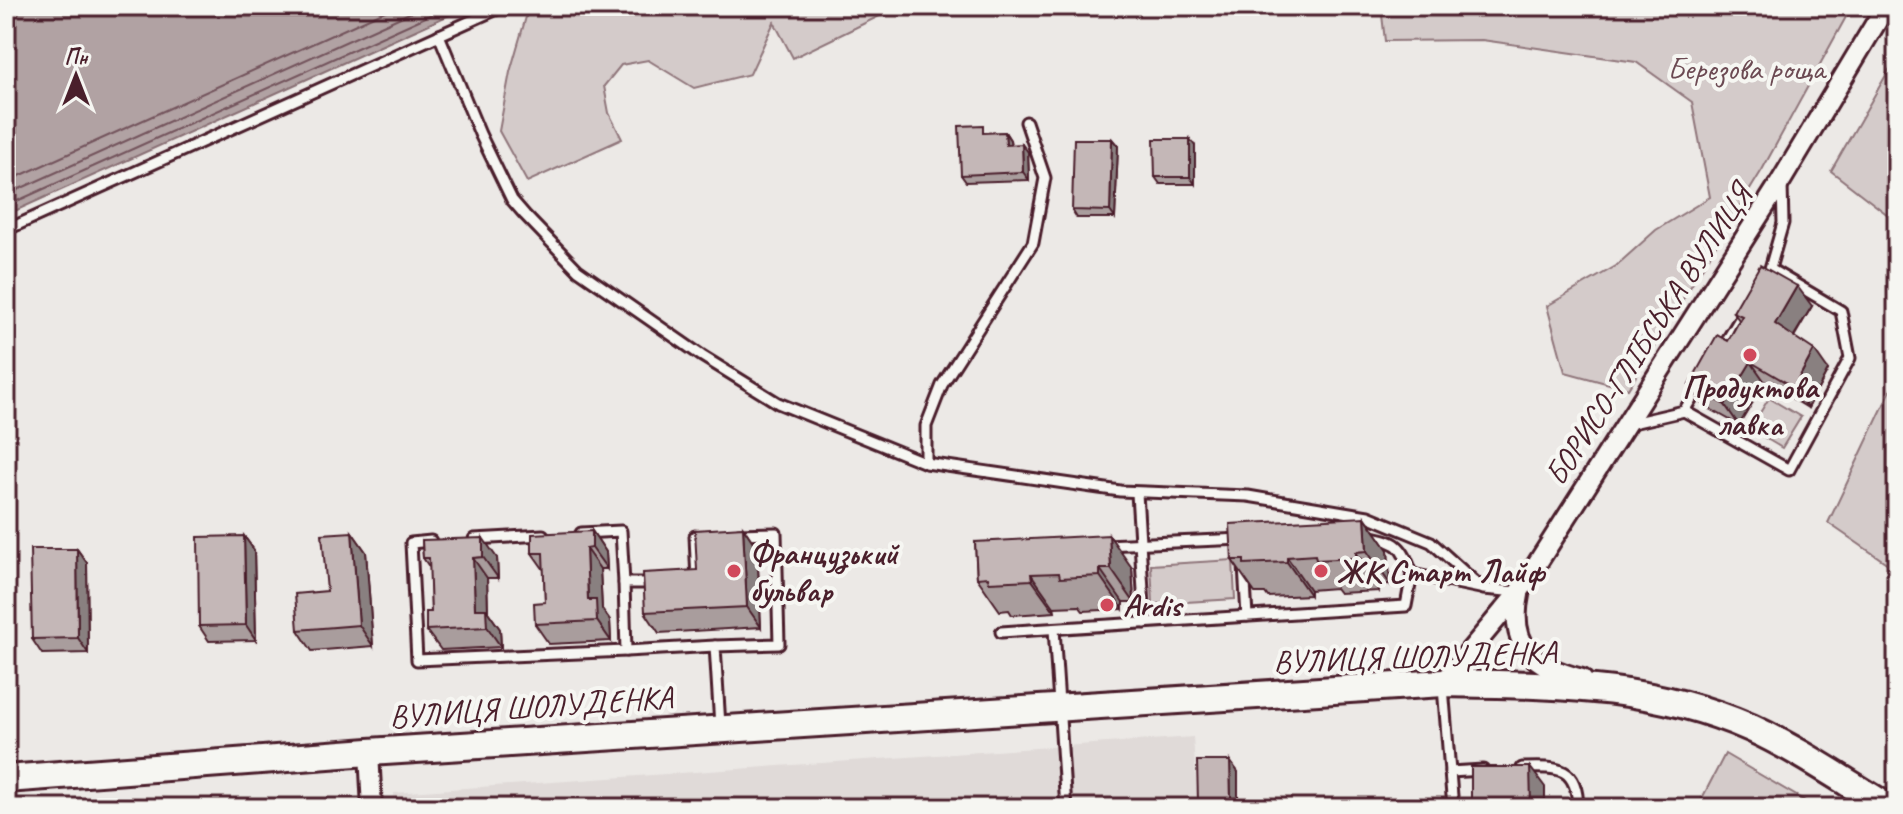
<svg xmlns="http://www.w3.org/2000/svg" width="1903" height="814" font-family="Caveat,sans-serif">
<style>
.built{fill:#e0dad8}
.green{fill:#d4cbca;stroke:#8f757a;stroke-width:2}
.water{fill:#b1a2a3;stroke:#886e73;stroke-width:2}
.lines{fill:none;stroke-linecap:round;stroke-linejoin:round}
.shore{stroke:#73535b;stroke-width:2}
.service-casing{stroke:#4a1f2b;stroke-width:15}
.minor-casing{stroke:#4a1f2b;stroke-width:24}
.secondary-casing{stroke:#4a1f2b;stroke-width:32}
.service{stroke:#f6f6f2;stroke-width:9}
.minor{stroke:#f6f6f2;stroke-width:18}
.secondary{stroke:#f6f6f2;stroke-width:26}
.wall{fill:#a99d9d;stroke:#4a1f2b;stroke-width:2}
.shaded-wall{fill:#898080;stroke:#4a1f2b;stroke-width:2}
.building{fill:#c4b7b7;stroke:#4a1f2b;stroke-width:2}
.poi-dot{fill:#d1495b;stroke:#f6f6f2;stroke-width:3}
.labels{text-anchor:middle;dominant-baseline:central;stroke-width:8;stroke-linejoin:round;paint-order:stroke}
.park-label{font-size:32px;fill:#6c4a53;stroke:#f6f6f2}
.street-label{font-size:32px;fill:#4a1f2b;stroke:#f6f6f2}
.poi-label{font-size:32px;font-weight:bold;fill:#4a1f2b;stroke:#f6f6f2;text-anchor:start}
</style>
<rect width="100%" height="100%" fill="#ece9e6"/>
<filter id="ink" filterUnits="userSpaceOnUse"><feTurbulence type="fractalNoise" baseFrequency=".0125" numOctaves="2"/><feDisplacementMap in="SourceGraphic" scale="16" xChannelSelector="R" yChannelSelector="G"/><feConvolveMatrix kernelMatrix="1 2 1 2 8 2 1 2 1" color-interpolation-filters="sRGB"/></filter>
<g filter="url(#ink)">
<path class="built" d="M1193,737L1198,808H395L394,793Z"/>
<g class="green">
<path d="M538,6H900L793,58L774,22L750,74L694,88L648,60L621,65L604,86L609,113L622,139L527,182L499,131L510,72L528,10Z"/>
<path d="M1381,6H1852L1762,170L1628,389L1565,372L1547,306L1616,266L1656,230L1710,197L1692,102L1636,62L1482,40L1385,41Z"/>
<path d="M1897,56V222L1831,171Z"/>
<path d="M1897,377V570L1828,523Z"/>
<path d="M1769,398L1801,417L1782,448L1750,429Z"/>
<path d="M1233,560L1235,599L1153,604L1151,565Z"/>
<path d="M1725,754L1817,808H1697Z"/>
</g>
<path class="water" d="M6,6H469L6,215Z"/>
<g class="lines">
<g class="shore">
<path d="M6,182L396,6"/>
<path d="M6,195L425,6"/>
<path d="M6,206L450,6"/>
</g>
<defs>
<g id="service">
<path d="M439,35L480,134L512,200L525,215L578,270L702,356L778,403L926,463L1120,491L1248,496L1368,516L1431,542L1483,589L1518,592"/>
<path d="M6,230L504,6"/>
<path d="M1769,272L1783,223L1782,185"/>
<path d="M1721,350L1744,312"/>
<path d="M1684,411L1789,470L1850,358L1841,311L1770,269"/>
<path d="M1628,424L1684,411L1701,383"/>
<path d="M926,463V426L942,385L1033,243L1045,178L1026,122"/>
<path d="M1137,493L1145,623"/>
<path d="M581,533L621,531L624,583"/>
<path d="M695,536L697,581"/>
<path d="M1368,536C1398,542 1402,545 1412,574L1480,588"/>
<path d="M474,539L543,535"/>
<path d="M431,541L411,543L417,660L626,651"/>
<path d="M1105,545L1242,539"/>
<path d="M1244,566L1247,616"/>
<path d="M655,583H624L626,651L715,646"/>
<path d="M1054,629L1066,808"/>
<path d="M1001,632L1406,606L1412,574"/>
<path d="M1443,687L1453,808"/>
<path d="M720,726L715,646L779,644L776,533L738,534"/>
<path d="M1522,768C1559,767 1577,766 1578,808"/>
<path d="M1450,772L1483,770"/>
</g>
<g id="minor">
<path d="M1519,595C1508,647 1535,667 1582,679"/>
<path d="M1443,683L1519,592L1781,181L1886,6"/>
<path d="M369,752L372,808"/>
</g>
<path id="secondary" d="M6,779L369,752L1443,683C1552,685 1648,683 1751,728C1799,750 1844,781 1889,808"/>
</defs>
<use href="#service" class="service-casing"/>
<use href="#minor" class="minor-casing"/>
<use href="#secondary" class="secondary-casing"/>
<use href="#service" class="service"/>
<use href="#minor" class="minor"/>
<use href="#secondary" class="secondary"/>
</g>
<g class="wall">
<path d="M1005,132L1010,140L1011,145L1028,152L1029,180L966,182L961,175L988,133Z"/>
<path d="M1112,139L1118,146L1115,218H1077L1072,210Z"/>
<path d="M1195,146V184H1160L1155,177Z"/>
<path d="M1812,306L1794,337L1828,370L1808,408L1765,382L1739,425L1703,405L1689,385L1728,341L1739,320L1733,312Z"/>
<path d="M1365,517L1388,550L1390,584L1379,585V591L1339,593L1335,588L1310,590V595L1268,597L1265,593H1255L1232,560Z"/>
<path d="M743,527L757,548L761,627L659,633L645,612L697,570Z"/>
<path d="M592,531L606,552L607,569H600L602,609L610,620L611,641L549,644L535,624L545,602L544,570L532,553Z"/>
<path d="M352,532L366,552L373,646L312,651L298,630L327,591Z"/>
<path d="M244,536L254,550L256,640L209,641L199,626Z"/>
<path d="M422,540L497,558L498,578H487L488,612L500,629L501,647L441,650L426,630L431,612L430,568L423,558Z"/>
<path d="M975,542L1132,568L1134,602H1123V609L1083,611L1079,606L1054,607L1055,612L1012,615L1009,610L1000,611L977,578Z"/>
<path d="M77,549L87,563L88,653L42,654L32,639Z"/>
<path d="M1230,761L1238,772V808H1202L1198,802Z"/>
</g>
<g class="shaded-wall">
<path d="M1005,132L1010,140L1011,152L1006,145Z"/>
<path d="M1112,139L1118,146L1115,218L1110,211Z"/>
<path d="M1190,139L1195,146V184L1190,177Z"/>
<path d="M1022,144L1028,152L1029,180L1023,172Z"/>
<path d="M1797,286L1812,306L1789,344L1775,324Z"/>
<path d="M1814,350L1828,370L1808,408L1794,387Z"/>
<path d="M1751,362L1765,382L1739,425L1725,405Z"/>
<path d="M1365,517L1388,550L1390,584L1367,551Z"/>
<path d="M743,527L757,548L761,627L747,607Z"/>
<path d="M592,531L606,552L607,569L592,548Z"/>
<path d="M352,532L366,552L373,646L359,625Z"/>
<path d="M1109,535L1132,568L1134,602L1111,569Z"/>
<path d="M244,536L254,550L256,640L246,625Z"/>
<path d="M483,538L497,558L498,578L483,557Z"/>
<path d="M77,549L87,563L88,653L78,638Z"/>
<path d="M586,549L600,569L602,609L610,620L611,641L597,621L588,600Z"/>
<path d="M1356,552L1379,585V591L1356,558Z"/>
<path d="M1287,557L1310,590V595L1287,562Z"/>
<path d="M473,558L487,578L488,612L500,629L501,647L475,609Z"/>
<path d="M1100,569L1123,602V609L1100,576Z"/>
<path d="M1031,574L1054,607L1055,612L1032,580Z"/>
<path d="M1230,761L1238,772V808H1235L1231,802Z"/>
<path d="M1530,767L1545,787V808H1527Z"/>
</g>
<g class="building">
<path d="M983,125V133L1005,132L1006,145L1022,144L1023,172L961,175L959,126Z"/>
<path d="M1074,139H1112L1110,211L1072,210Z"/>
<path d="M1154,139H1190V177H1155Z"/>
<path d="M1760,265L1797,286L1775,324L1814,350L1794,387L1751,362L1725,405L1689,385L1717,335L1728,341L1742,316L1733,312Z"/>
<path d="M1365,517L1367,551L1356,552V558L1316,560L1315,555L1287,557V562L1244,564V560H1232L1230,524Z"/>
<path d="M743,527L747,607L645,612L643,573L697,570L695,530Z"/>
<path d="M592,531V548L586,549L588,600H596L597,621L535,624L534,603L545,602L543,553H532V534Z"/>
<path d="M352,532L359,625L298,630L295,594L327,591L322,534Z"/>
<path d="M1109,535L1111,569H1100V576L1060,578L1059,573L1031,574L1032,580L989,582L988,577L977,578L975,542Z"/>
<path d="M244,536L246,625L199,626L198,537Z"/>
<path d="M483,538V557L473,558L475,609H486L487,627L426,630V612H431L429,558H423L422,540Z"/>
<path d="M30,549H77L78,638L32,639Z"/>
<path d="M1197,761H1230L1231,802H1198Z"/>
<path d="M1471,767H1530L1531,804L1527,808H1471Z"/>
</g>
</g>
<g class="poi-dot">
<circle cx="1750" cy="355" r="8"/>
<circle cx="734" cy="571" r="8"/>
<circle cx="1321" cy="571" r="8"/>
<circle cx="1107" cy="605" r="8"/>
</g>
<g class="labels">
<g class="park-label">
<text x="1746" y="68">Березова роща</text>
</g>
<g class="street-label">
<text transform="translate(1648 335) rotate(-57)">БОРИСО-ГЛІБСЬКА ВУЛИЦЯ</text>
<text transform="translate(1415 657) rotate(-2)">ВУЛИЦЯ ШОЛУДЕНКА</text>
<text transform="translate(531 707) rotate(-4)">ВУЛИЦЯ ШОЛУДЕНКА</text>
</g>
<g class="poi-label">
<text x="1750" y="387" text-anchor="middle">Продуктова<tspan x="1750" dy="37">лавка</tspan></text>
<text x="750" y="553">Французький<tspan x="750" dy="37">бульвар</tspan></text>
<text x="1337" y="571">ЖК Старт Лайф</text>
<text x="1123" y="605">Ardis</text>
</g>
</g>
<rect width="1903" height="814" fill="none" stroke="#f6f6f2" stroke-width="32"/>
<rect x="16" y="16" width="1871" height="782" fill="none" stroke="#4a1f2b" stroke-width="3" filter="url(#ink)"/>
<g transform="translate(76 76)" stroke="#f6f6f2" stroke-width="6" paint-order="stroke">
<path d="M0-6L14 30L0 20L-14 30Z" fill="#4a1f2b"/>
<text y="-12" font-size="22" font-weight="bold" text-anchor="middle" fill="#4a1f2b">Пн</text>
</g>
</svg>
